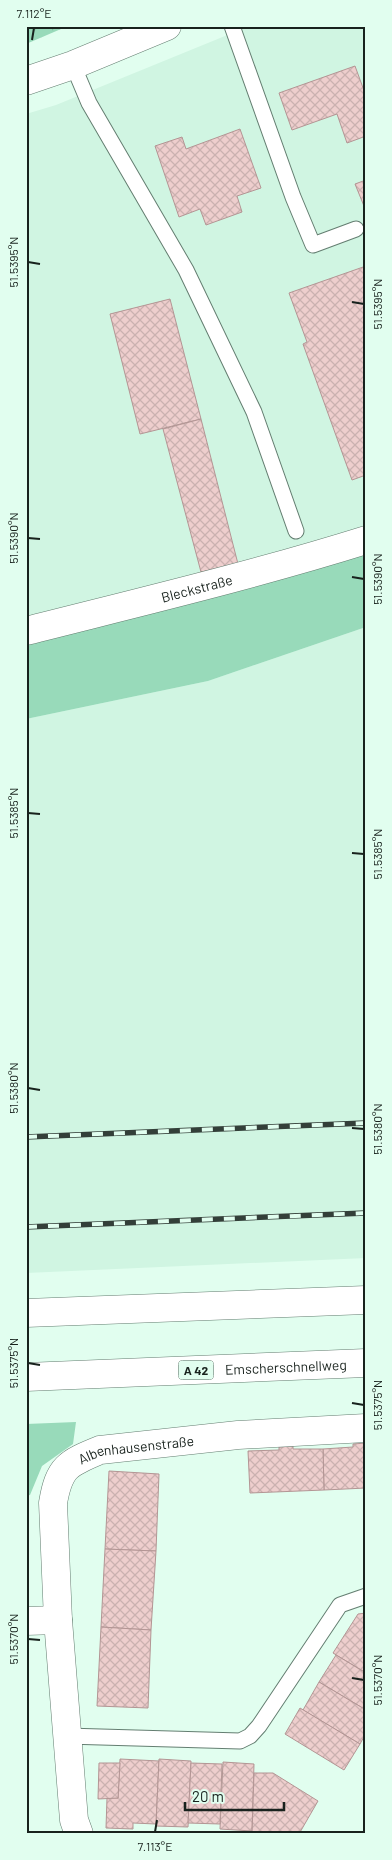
<svg xmlns="http://www.w3.org/2000/svg" width="392" height="1860" font-family="Barlow,sans-serif">
<style>
.built{fill:#d0f5e2}
.grass{fill:#98daba}
.park{fill:url(#park-crowns)}
.building{fill:url(#building-cross-hatch);stroke:#b39594}
.lines{fill:none;stroke-linecap:round;stroke-linejoin:round}
.service-casing{stroke:#647e71;stroke-width:17}
.minor-casing{stroke:#647e71;stroke-width:29}
.tertiary-casing{stroke:#647e71;stroke-width:29}
.motorway-casing{stroke:#647e71;stroke-width:29}
.service{stroke:#fff;stroke-width:15}
.minor{stroke:#fff;stroke-width:28}
.tertiary{stroke:#fff;stroke-width:28}
.motorway{stroke:#fff;stroke-width:28}
.rail-casing{stroke:#333f39;stroke-width:5.5}
.rail{stroke:#e1feef;stroke-width:4;stroke-dasharray:11;stroke-linecap:butt}
.ticks{fill:none;stroke:#18221d;stroke-width:2}
.labels{text-anchor:middle;dominant-baseline:central;stroke-width:4.5;stroke-linejoin:round;paint-order:stroke}
.shield{fill:#e1feef;stroke:#54645c;stroke-width:1}
.shield-label{font-size:12px;font-weight:bold;fill:#18221d}
.street-label{font-size:14px;fill:#18221d;stroke:#e1feef}
.neatline{fill:none;stroke:#18221d;stroke-width:2}
.ticks-label{font-size:12px;text-anchor:middle;fill:#18221d}
</style>
<defs>
<pattern id="park-crowns" width="20" height="18" patternUnits="userSpaceOnUse" patternTransform="scale(1.25)"><rect width="20" height="18" fill="#98daba"/><path d="M2 6a3 3 0 1 1 6 0M12 15a3 3 0 1 1 6 0" fill="none" stroke="#82bb9f"/></pattern>
<pattern id="building-cross-hatch" width="8" height="8" patternUnits="userSpaceOnUse" patternTransform="scale(1.25)"><rect width="8" height="8" fill="#eececd"/><path d="M0 0l8 8M0 8l8-8" fill="none" stroke="#cbb1b0"/></pattern>
</defs>
<rect width="100%" height="100%" fill="#e1feef"/>
<g class="built">
<path d="M244,26H366V532L26,629V114L56,105L225,36Z"/>
<path d="M366,627V1258L26,1273V719L208,681Z"/>
</g>
<g class="grass">
<path d="M366,546V627L208,681L26,719V634Z"/>
<path d="M76,1422L73,1444L42,1466L30,1495L26,1496V1424Z"/>
</g>
<path class="park" d="M26,26H68L26,44Z"/>
<g class="building">
<path d="M355,66L366,96V136L347,143L337,114L292,130L279,93Z"/>
<path d="M240,129L261,188L237,196L242,212L206,225L200,209L179,217L155,146L182,137L186,149Z"/>
<path d="M366,180V211L355,184Z"/>
<path d="M366,266V475L352,480L303,344L307,342L289,293Z"/>
<path d="M170,299L201,419L140,434L110,314Z"/>
<path d="M201,419L238,564L201,572L163,429Z"/>
<path d="M366,1443V1488L324,1490L323,1449L353,1447V1444Z"/>
<path d="M293,1446V1449H323L324,1490L250,1493L248,1451L279,1450V1447Z"/>
<path d="M109,1471L159,1474L156,1551L105,1549Z"/>
<path d="M105,1549L156,1551L151,1630L101,1627Z"/>
<path d="M366,1613V1673L333,1653L358,1614Z"/>
<path d="M101,1627L151,1630L148,1708L97,1706Z"/>
<path d="M336,1655L366,1673V1710L319,1682Z"/>
<path d="M319,1682L366,1710V1733L360,1744L303,1710Z"/>
<path d="M300,1708L360,1744L344,1770L285,1734Z"/>
<path d="M120,1759L159,1761L156,1824L133,1823V1829L106,1828L107,1798H118Z"/>
<path d="M159,1759L191,1761L188,1827L156,1826Z"/>
<path d="M223,1762L254,1764L252,1831L220,1829Z"/>
<path d="M99,1763H120L118,1798L98,1799Z"/>
<path d="M191,1763L222,1764L220,1824L188,1823Z"/>
<path d="M254,1773H273L318,1801L299,1834H252Z"/>
</g>
<g class="lines">
<defs>
<g id="service">
<path d="M232,26L293,197L313,245L356,229"/>
<path d="M73,65L89,103L186,270L254,412L296,531"/>
<path d="M66,1736L240,1741L250,1736L259,1726L340,1605L366,1596"/>
</g>
<g id="minor">
<path id="s1" d="M26,631C140,602 254,575 366,540"/>
<path d="M58,1620L74,1820L79,1834"/>
<path id="s2" d="M26,1621L58,1620L53,1503C59,1467 68,1463 100,1450L238,1435L366,1428"/>
</g>
<path id="tertiary" d="M26,81L73,65L167,26"/>
<g id="motorway">
<path d="M26,1313L366,1300"/>
<path id="s3" d="M26,1377L366,1363"/>
</g>
</defs>
<use href="#service" class="service-casing"/>
<use href="#minor" class="minor-casing"/>
<use href="#tertiary" class="tertiary-casing"/>
<use href="#motorway" class="motorway-casing"/>
<use href="#service" class="service"/>
<use href="#minor" class="minor"/>
<use href="#tertiary" class="tertiary"/>
<use href="#motorway" class="motorway"/>
<defs>
<g id="rail">
<path d="M26,1137L366,1123"/>
<path d="M26,1227L366,1213"/>
</g>
</defs>
<use href="#rail" class="rail-casing"/>
<use href="#rail" class="rail"/>
</g>
<path class="ticks" d="M32,40L34,28M28,262L40,264M352,302L364,304M28,538L40,539M352,577L364,579M28,813L40,814M352,853L364,854M28,1088L40,1090M352,1128L364,1129M28,1363L40,1365M352,1403L364,1405M28,1639L40,1640M352,1678L364,1680M155,1832L157,1820"/>
<g class="labels">
<rect class="shield" x="178.5" y="1360.5" width="35" height="19" rx="4"/>
<g class="shield-label">
<text x="196" y="1370">A 42</text>
</g>
<g class="street-label">
<text stroke="none"><textPath href="#s1" startOffset="176">Bleckstraße</textPath></text>
<text stroke="none"><textPath href="#s3" startOffset="260">Emscherschnellweg</textPath></text>
<text stroke="none"><textPath href="#s2" startOffset="261">Albenhausenstraße</textPath></text>
</g>
</g>
<rect width="392" height="1860" fill="none" stroke="#e1feef" stroke-width="55"/>
<path d="M185 1802v8h99v-8" fill="none" stroke="#18221d" stroke-width="2.5"/>
<text x="192" y="1802" font-size="15" fill="#18221d" stroke="#e1feef" stroke-width="4" paint-order="stroke">20 m</text>
<rect x="28" y="28" width="336" height="1804" class="neatline"/>
<g class="ticks-label">
<text x="34" y="18">7.112°E</text>
<text transform="translate(14 262) rotate(-90)" y="4">51.5395°N</text>
<text transform="translate(378 304) rotate(-90)" y="4">51.5395°N</text>
<text transform="translate(14 538) rotate(-90)" y="4">51.5390°N</text>
<text transform="translate(378 579) rotate(-90)" y="4">51.5390°N</text>
<text transform="translate(14 813) rotate(-90)" y="4">51.5385°N</text>
<text transform="translate(378 854) rotate(-90)" y="4">51.5385°N</text>
<text transform="translate(14 1088) rotate(-90)" y="4">51.5380°N</text>
<text transform="translate(378 1129) rotate(-90)" y="4">51.5380°N</text>
<text transform="translate(14 1363) rotate(-90)" y="4">51.5375°N</text>
<text transform="translate(378 1405) rotate(-90)" y="4">51.5375°N</text>
<text transform="translate(14 1639) rotate(-90)" y="4">51.5370°N</text>
<text transform="translate(378 1680) rotate(-90)" y="4">51.5370°N</text>
<text x="155" y="1851">7.113°E</text>
</g>
</svg>
